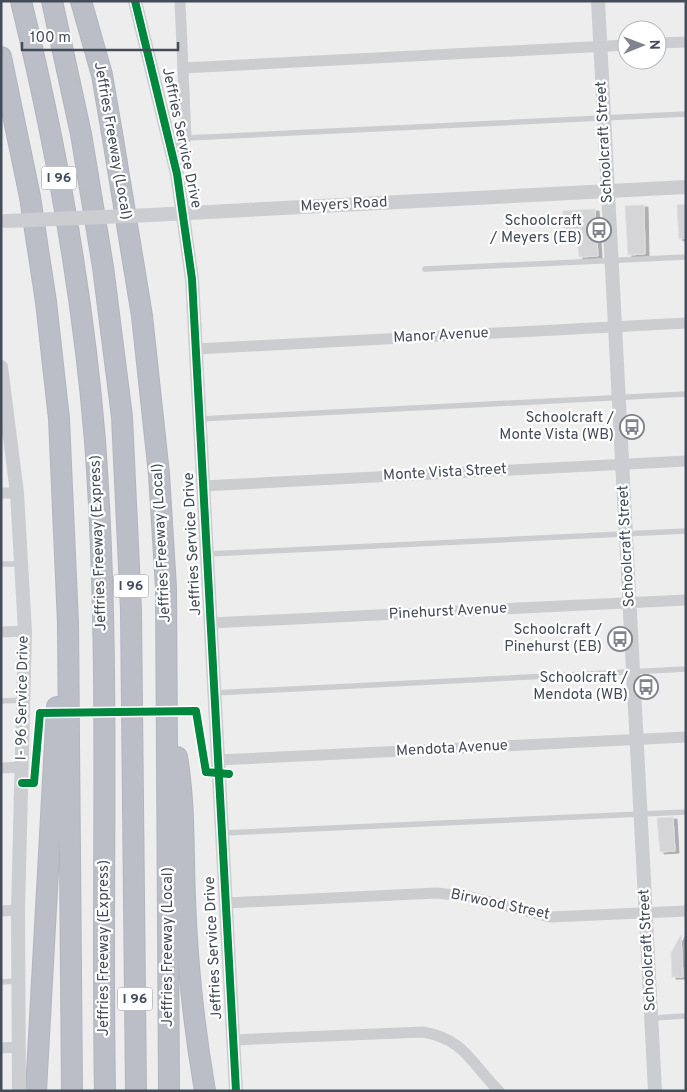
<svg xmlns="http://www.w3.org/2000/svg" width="687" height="1092" font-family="Overpass,sans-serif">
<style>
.building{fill:#d5d5d7;stroke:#dfdfe0;filter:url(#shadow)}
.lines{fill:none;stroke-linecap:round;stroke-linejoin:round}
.motorway-casing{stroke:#b2b5bd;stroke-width:22}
.service{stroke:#cbcdd1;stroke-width:5.5}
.minor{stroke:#cbcdd1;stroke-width:11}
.tertiary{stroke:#cbcdd1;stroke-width:14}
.motorway{stroke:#bbbec6;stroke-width:20}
.tertiary-bridge{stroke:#cbcdd1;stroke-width:14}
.cycleway-casing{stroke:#fff;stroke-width:11}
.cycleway{stroke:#00873e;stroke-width:8}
.labels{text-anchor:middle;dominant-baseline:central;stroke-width:4.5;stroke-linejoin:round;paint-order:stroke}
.shield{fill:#fff;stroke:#7c828c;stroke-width:1}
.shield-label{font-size:14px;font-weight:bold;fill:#444c5a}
.street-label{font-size:15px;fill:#444c5a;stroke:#fff}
.poi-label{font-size:15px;fill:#444c5a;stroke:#fff;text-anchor:end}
</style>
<defs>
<filter id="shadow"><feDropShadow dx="4" dy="2" stdDeviation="0" flood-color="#0004"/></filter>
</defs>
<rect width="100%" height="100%" fill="#eeeded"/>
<g class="building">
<path d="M686,204V238L679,239L677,205Z"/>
<path d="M644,205L645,254L628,255L625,206Z"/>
<path d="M595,209L598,256L579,257L578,241L565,242L563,211Z"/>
<path d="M673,817L675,851L660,852L657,818Z"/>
<path d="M681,935L683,977H672L671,953Z"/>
</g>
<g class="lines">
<defs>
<g id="motorway">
<path d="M21,1C56,145 83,293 95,441C111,657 101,874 105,1091"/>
<path d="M52,1L81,134L103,267L122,417L131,610L136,1091"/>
<path d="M81,1L102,75L112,133L142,316L159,474L166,588L169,1091"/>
<path d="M1,57L30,197L46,302L59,419L68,623L72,1091"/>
<path d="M177,757C185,803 183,851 185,898C187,962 194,1027 205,1091"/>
<path d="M36,1091L57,707"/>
</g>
</defs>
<use href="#motorway" class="motorway-casing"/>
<g class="service">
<path d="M186,138L686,114"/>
<path d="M425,269L686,257"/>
<path d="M200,419L686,394"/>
<path d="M207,554L686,531"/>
<path d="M1,564H20"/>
<path d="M214,693L686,669"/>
<path d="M1,701L24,700"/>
<path d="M223,833L686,812"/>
<path d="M1,982L18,981"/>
<path d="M652,1018L686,1016"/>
</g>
<g class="minor">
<path d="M657,43L686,42"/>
<path d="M183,68L627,45"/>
<path d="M175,159L176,144L186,138L180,1"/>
<path d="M196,349L686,323"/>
<path d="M203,486L686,461"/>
<path d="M1,493H17"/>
<path d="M211,623L686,600"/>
<path d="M1,632L25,631"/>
<path d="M218,760L686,737"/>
<path d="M1,768L22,767"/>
<path d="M225,903L437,893L471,897L550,917L686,911"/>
<path d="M1,911L18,910"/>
<path d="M233,1040L423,1032C465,1039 472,1065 499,1091"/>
<path d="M1,1048L18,1047"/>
</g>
<g class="tertiary">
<path d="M135,1L177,174L192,279L236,1091"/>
<path d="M598,1L655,1091"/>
<path d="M151,215L686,187"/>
<path d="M1,367L17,493L25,631L18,910L19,1091"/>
</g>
<use href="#motorway" class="motorway"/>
<path class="tertiary-bridge" d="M6,221L151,215"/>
<defs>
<g id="cycleway">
<path d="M135,1L177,174L192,279L236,1091"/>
<path d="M22,783H34L40,713L196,711L206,772L229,774"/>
</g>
</defs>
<use href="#cycleway" class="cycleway-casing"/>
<use href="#cycleway" class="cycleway"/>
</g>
<defs>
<symbol id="bus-ring" viewBox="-11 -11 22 22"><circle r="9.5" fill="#fff" stroke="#80848d" stroke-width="1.5"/><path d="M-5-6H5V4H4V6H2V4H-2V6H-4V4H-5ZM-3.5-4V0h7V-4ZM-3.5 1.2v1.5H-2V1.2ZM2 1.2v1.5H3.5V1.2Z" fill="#80848d"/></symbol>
</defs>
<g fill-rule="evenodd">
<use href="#bus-ring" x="585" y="216" width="28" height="28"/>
<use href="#bus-ring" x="618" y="413" width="28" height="28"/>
<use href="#bus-ring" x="606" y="625" width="28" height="28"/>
<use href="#bus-ring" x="632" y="673" width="28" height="28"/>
</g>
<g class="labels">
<g class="shield">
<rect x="41.5" y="166.5" width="35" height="23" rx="4"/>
<rect x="113.5" y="574.5" width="35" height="23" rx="4"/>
<rect x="117.5" y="987.5" width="35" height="23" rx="4"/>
</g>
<g class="shield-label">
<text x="59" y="178">I 96</text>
<text x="131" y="586">I 96</text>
<text x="135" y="999">I 96</text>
</g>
<g class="street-label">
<text transform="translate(181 138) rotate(78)">Jeffries Service Drive</text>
<text transform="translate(112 141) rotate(80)">Jeffries Freeway (Local)</text>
<text transform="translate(605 142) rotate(-93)">Schoolcraft Street</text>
<text transform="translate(344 205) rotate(-3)">Meyers Road</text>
<text transform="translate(441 336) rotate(-3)">Manor Avenue</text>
<text transform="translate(445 473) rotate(-3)">Monte Vista Street</text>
<text transform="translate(99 543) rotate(-92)">Jeffries Freeway (Express)</text>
<text transform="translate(162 543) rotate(-93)">Jeffries Freeway (Local)</text>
<text transform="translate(193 544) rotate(-93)">Jeffries Service Drive</text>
<text transform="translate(627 546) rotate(-93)">Schoolcraft Street</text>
<text transform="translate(448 612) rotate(-3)">Pinehurst Avenue</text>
<text transform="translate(23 698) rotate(-89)">I- 96 Service Drive</text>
<text transform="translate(452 749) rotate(-3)">Mendota Avenue</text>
<text transform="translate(500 905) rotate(12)">Birwood Street</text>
<text transform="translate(168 947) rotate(-90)">Jeffries Freeway (Local)</text>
<text transform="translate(104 948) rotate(-90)">Jeffries Freeway (Express)</text>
<text transform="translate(214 948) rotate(-93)">Jeffries Service Drive</text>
<text transform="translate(648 950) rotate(-93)">Schoolcraft Street</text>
</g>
<g class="poi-label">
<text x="582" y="221">Schoolcraft<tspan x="582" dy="17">/ Meyers (EB)</tspan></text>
<text x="614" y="418">Schoolcraft /<tspan x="614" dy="17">Monte Vista (WB)</tspan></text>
<text x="602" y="630">Schoolcraft /<tspan x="602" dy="17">Pinehurst (EB)</tspan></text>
<text x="628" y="678">Schoolcraft /<tspan x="628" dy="17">Mendota (WB)</tspan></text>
</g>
</g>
<rect width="687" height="1092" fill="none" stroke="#444c5a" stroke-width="5"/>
<g transform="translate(642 45) rotate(89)"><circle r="24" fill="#ffffff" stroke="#b4b7bd"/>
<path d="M0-4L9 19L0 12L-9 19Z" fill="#80848d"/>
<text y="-8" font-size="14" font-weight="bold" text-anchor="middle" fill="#444c5a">N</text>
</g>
<path d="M22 42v8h156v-8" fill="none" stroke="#444c5a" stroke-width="2.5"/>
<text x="30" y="42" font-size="15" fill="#444c5a" stroke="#ffffff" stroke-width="4" paint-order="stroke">100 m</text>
</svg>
